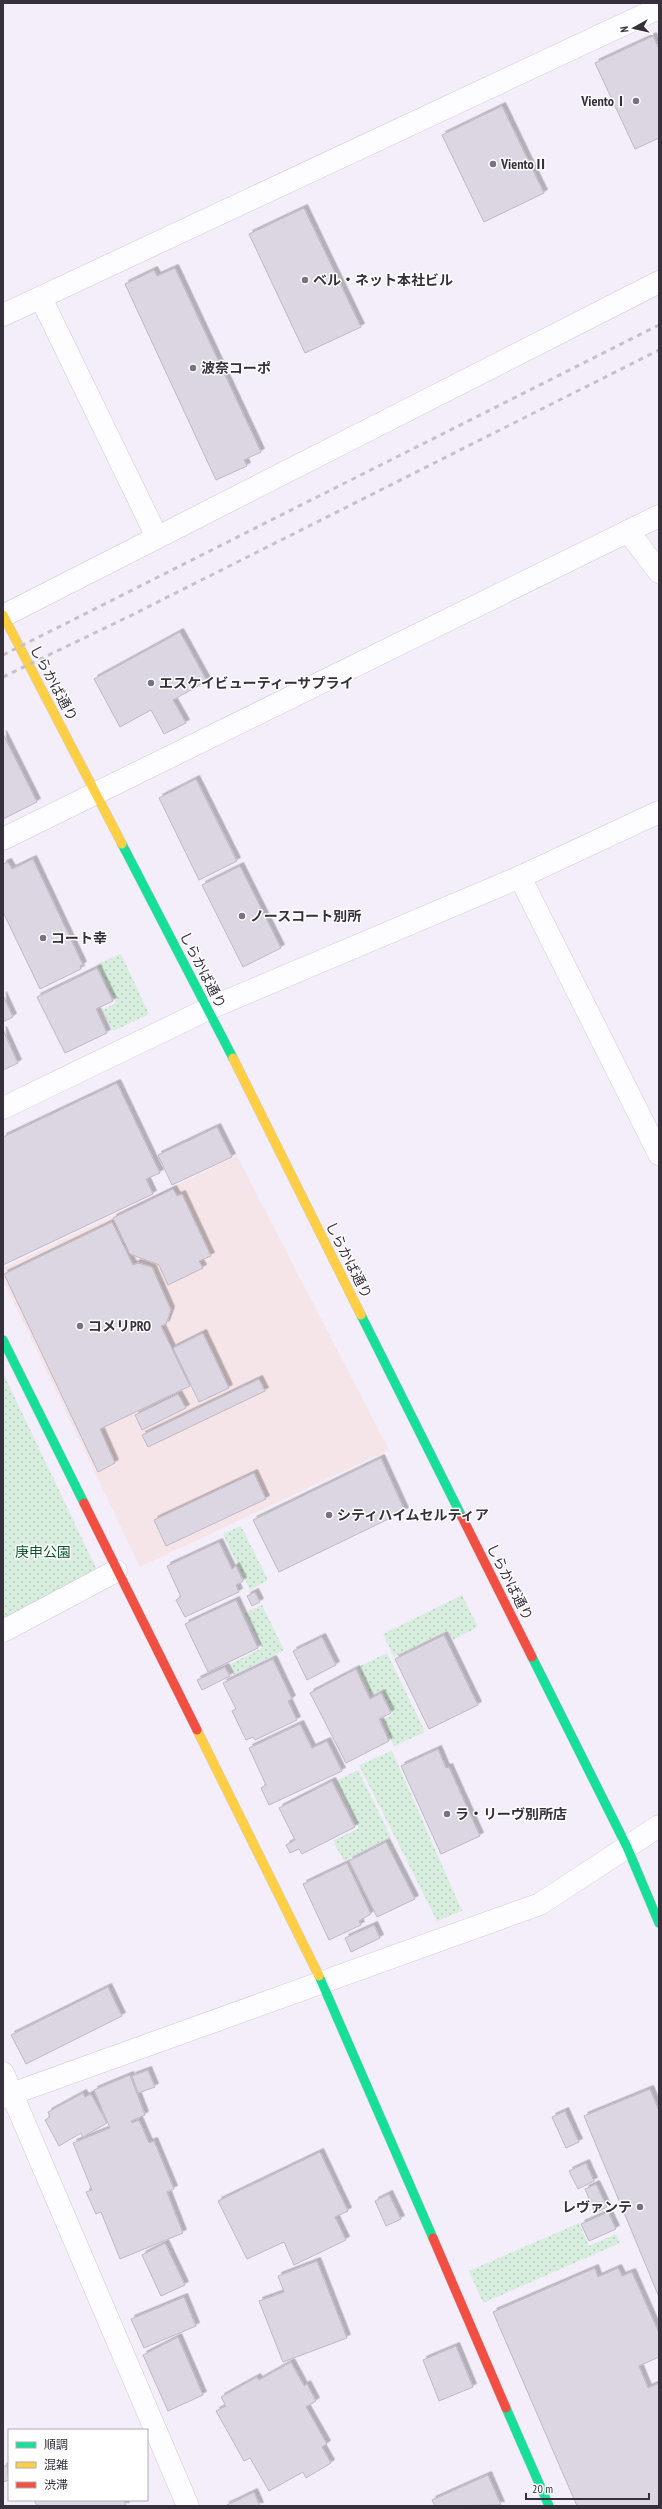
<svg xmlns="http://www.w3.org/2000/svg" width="662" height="2509" font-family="'PT Sans Narrow','Noto Sans JP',sans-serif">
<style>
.commercial{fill:#f6e5e8}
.green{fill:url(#green-dots)}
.building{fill:#dcd6e2;stroke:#beb8c3;filter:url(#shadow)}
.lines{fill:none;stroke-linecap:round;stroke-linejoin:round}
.street-casing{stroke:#d0cad6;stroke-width:23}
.fast-casing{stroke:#d0cad6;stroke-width:10}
.slow-casing{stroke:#d0cad6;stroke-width:10}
.jam-casing{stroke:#d0cad6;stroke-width:10}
.street{stroke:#fdfcfe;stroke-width:22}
.fast{stroke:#16e098;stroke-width:9}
.slow{stroke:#ffcf43;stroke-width:9}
.jam{stroke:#f24e42;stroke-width:9}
.rail{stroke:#c4c2c5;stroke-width:3;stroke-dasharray:5 5;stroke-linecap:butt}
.poi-dot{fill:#78727f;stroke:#fff;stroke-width:1.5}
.labels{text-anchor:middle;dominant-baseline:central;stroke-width:3;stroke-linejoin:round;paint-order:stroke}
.poi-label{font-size:14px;font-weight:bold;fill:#36303d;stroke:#fff;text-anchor:start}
.street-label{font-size:14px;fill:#36303d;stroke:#fff}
.park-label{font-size:14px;fill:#0b5625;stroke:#fff}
</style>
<defs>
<pattern id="green-dots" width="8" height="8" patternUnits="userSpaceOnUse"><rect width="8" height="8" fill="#d7edde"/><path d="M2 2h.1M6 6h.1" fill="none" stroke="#b9ccbf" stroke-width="1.8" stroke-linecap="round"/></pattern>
<filter id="shadow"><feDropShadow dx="3.5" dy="-3.5" stdDeviation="0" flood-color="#0004"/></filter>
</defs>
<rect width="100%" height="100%" fill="#f4eefa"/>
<path class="commercial" d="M237,1156L389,1450L140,1567L3,1280V1268Z"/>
<g class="green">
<path d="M121,954L149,1014L113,1031L102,1010L116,1003L97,964Z"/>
<path d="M3,1373L97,1570L3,1620Z"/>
<path d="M241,1526L268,1580L250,1590L223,1534Z"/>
<path d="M462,1595L478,1627L453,1640L448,1630L394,1657L383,1634Z"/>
<path d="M262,1605L284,1650L234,1675L229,1665L262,1648L245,1613Z"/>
<path d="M387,1653L425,1732L394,1746L382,1720L393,1714L382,1690L371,1695L358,1667Z"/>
<path d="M392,1751L462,1911L437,1921L359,1765Z"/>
<path d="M358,1770L391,1837L344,1861L333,1841L359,1828L336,1781Z"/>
<path d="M579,2223L589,2246L616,2234L620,2243L483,2303L469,2271Z"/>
</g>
<g class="building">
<path d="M653,36L659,49V138L635,149L595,63Z"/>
<path d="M502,106L544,193L484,222L442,135Z"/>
<path d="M304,208L361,327L305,353L249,234Z"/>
<path d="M175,268L261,452L244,460L247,466L216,480L125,284L154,270L157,276Z"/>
<path d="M180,632L207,681L173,700L186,723L164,734L151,710L120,727L94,679Z"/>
<path d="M3,734L37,802L3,819Z"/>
<path d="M196,779L237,861L199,880L159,798Z"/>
<path d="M33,859L83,965L80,966L81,969L40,989L3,912V864L8,862L12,869Z"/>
<path d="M240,866L281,948L243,967L202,885Z"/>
<path d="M97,968L113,1001L96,1009L107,1033L65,1053L37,997Z"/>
<path d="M3,995L13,1017L3,1022Z"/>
<path d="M3,1030L18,1063L3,1070Z"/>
<path d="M117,1083L160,1173L146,1179L153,1194L3,1265V1137Z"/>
<path d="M217,1127L232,1157L172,1185L158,1155Z"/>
<path d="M173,1189L177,1196L182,1194L211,1256L199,1261L203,1268L168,1285L159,1265L130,1254L113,1218Z"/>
<path d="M112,1222L133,1265L138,1263L152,1267L171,1310L166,1324L161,1326L190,1386L100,1429L115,1463L98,1472L4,1274Z"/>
<path d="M203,1333L229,1388L199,1402L173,1348Z"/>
<path d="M259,1379L265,1391L148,1447L142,1435Z"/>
<path d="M178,1394L186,1408L142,1430L135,1415Z"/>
<path d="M381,1458L405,1511L279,1572L253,1520Z"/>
<path d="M254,1473L266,1499L166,1546L154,1520Z"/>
<path d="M219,1542L232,1569L236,1566L243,1581L236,1585L239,1592L185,1617L176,1600L181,1597L167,1566Z"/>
<path d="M255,1592L260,1602L252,1606L247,1596Z"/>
<path d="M236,1600L258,1648L208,1672L185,1624Z"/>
<path d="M444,1635L478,1705L429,1729L395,1659Z"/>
<path d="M322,1637L336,1665L307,1680L293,1651Z"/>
<path d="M273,1659L292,1699L288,1701L297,1720L255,1740L253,1737L246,1740L232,1711L236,1709L223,1683Z"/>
<path d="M225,1667L230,1676L202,1690L197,1680Z"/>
<path d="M356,1669L370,1699L381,1693L391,1713L379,1719L389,1741L346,1763L310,1693Z"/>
<path d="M300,1724L312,1748L327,1741L342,1771L269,1805L261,1788L266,1785L249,1748Z"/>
<path d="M438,1749L446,1768L449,1767L480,1836L441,1854L401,1766Z"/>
<path d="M332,1781L355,1827L302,1854L299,1849L290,1853L286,1845L295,1840L279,1808Z"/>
<path d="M386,1842L415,1899L377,1917L349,1861Z"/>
<path d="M347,1863L371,1914L359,1921L361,1925L329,1940L303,1884Z"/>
<path d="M374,1925L380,1938L351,1952L345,1938Z"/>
<path d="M108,1987L122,2016L26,2064L11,2035Z"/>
<path d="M148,2070L155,2087L138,2093L132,2076Z"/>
<path d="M130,2075L145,2115L131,2121L132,2123L139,2120L149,2143L154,2141L174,2189L167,2192L183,2233L120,2259L101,2212L96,2214L86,2192L92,2190L73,2143L110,2128L94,2090Z"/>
<path d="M650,2089L659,2111V2297L584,2116Z"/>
<path d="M83,2093L85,2097L91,2094L107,2123L83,2137L81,2133L59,2146L45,2120L50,2117L48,2112Z"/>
<path d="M565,2111L579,2142L566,2148L552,2117Z"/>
<path d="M320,2152L348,2211L335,2217L346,2240L294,2265L284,2242L247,2259L218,2201Z"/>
<path d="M586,2163L594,2181L578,2189L569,2171Z"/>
<path d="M596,2184L607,2207L595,2213L585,2189Z"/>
<path d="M389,2194L401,2219L386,2226L375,2201Z"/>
<path d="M608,2212L616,2229L589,2241L581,2224Z"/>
<path d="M165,2243L185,2285L161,2296L142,2255Z"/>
<path d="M317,2261L347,2338L283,2362L259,2301L284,2292L278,2276Z"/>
<path d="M595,2268L598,2277L618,2268L622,2276L632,2272L659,2333V2357L639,2366L648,2388L659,2383V2506H577L493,2312Z"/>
<path d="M184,2297L196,2326L144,2348L131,2319Z"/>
<path d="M178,2337L203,2395L168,2411L143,2355Z"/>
<path d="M456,2346L473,2387L439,2401L423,2360Z"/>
<path d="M291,2362L304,2386L307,2384L316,2401L306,2407L327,2444L322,2447L331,2463L306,2478L303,2472L269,2491L250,2458L244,2461L216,2411L226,2406L221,2397L257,2377L259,2380Z"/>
<path d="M7,2465L9,2480L3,2482V2467Z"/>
<path d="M488,2475L501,2505L435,2506L432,2500Z"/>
<path d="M254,2492L260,2506H225Z"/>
<path d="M34,2500H124L126,2506H37Z"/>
</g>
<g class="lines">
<defs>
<g id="street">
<path d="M41,298L157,537"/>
<path d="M3,315L659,8"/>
<path d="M628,531L659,572"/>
<path d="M3,616L659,282"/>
<path d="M3,839L659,516"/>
<path d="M520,877L659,1154"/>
<path d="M3,1108L208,1009L520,877L659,812"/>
<path d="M3,1631L116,1571"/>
<path d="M3,2073L188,2506"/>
<path d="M3,2097L540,1904L659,1826"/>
</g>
<g id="fast">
<path d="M122,844L233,1058"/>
<path d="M361,1315L462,1517"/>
<path d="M3,1340L84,1503"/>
<path d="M532,1657L627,1847L659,1923"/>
<path d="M319,1976L433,2238"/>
<path d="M506,2408L549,2506"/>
</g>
<g id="slow">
<path d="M3,615L122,844"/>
<path d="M233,1058L361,1315"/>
<path d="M197,1730L319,1976"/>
</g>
<g id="jam">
<path d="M84,1503L197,1730"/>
<path d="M462,1517L532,1657"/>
<path d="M433,2238L506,2408"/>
</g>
</defs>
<use href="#street" class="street-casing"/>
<use href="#fast" class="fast-casing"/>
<use href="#slow" class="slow-casing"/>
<use href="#jam" class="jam-casing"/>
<use href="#street" class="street"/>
<use href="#fast" class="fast"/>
<use href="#slow" class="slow"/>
<use href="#jam" class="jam"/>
<g class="rail">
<path d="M3,655L659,325"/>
<path d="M3,677L132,615L659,350"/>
</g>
</g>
<g class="poi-dot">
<circle cx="636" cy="101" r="4"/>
<circle cx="493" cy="164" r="4"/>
<circle cx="305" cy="280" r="4"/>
<circle cx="193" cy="368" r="4"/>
<circle cx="151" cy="683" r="4"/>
<circle cx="242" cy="916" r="4"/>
<circle cx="43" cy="938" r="4"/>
<circle cx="80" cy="1326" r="4"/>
<circle cx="329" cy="1515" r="4"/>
<circle cx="447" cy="1814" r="4"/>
<circle cx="640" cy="2207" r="4"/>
</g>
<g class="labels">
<g class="poi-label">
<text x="628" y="101" text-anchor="end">VientoⅠ</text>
<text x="501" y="164">VientoⅡ</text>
<text x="313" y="280">ベル・ネット本社ビル</text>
<text x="201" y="368">波奈コーポ</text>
<text x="159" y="683">エスケイビューティーサプライ</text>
<text x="250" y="916">ノースコート別所</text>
<text x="51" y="938">コート幸</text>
<text x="88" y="1326">コメリPRO</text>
<text x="337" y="1515">シティハイムセルティア</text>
<text x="455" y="1814">ラ・リーヴ別所店</text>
<text x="632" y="2207" text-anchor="end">レヴァンテ</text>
</g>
<g class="street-label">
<text transform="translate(54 683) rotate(62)">しらかば通り</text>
<text transform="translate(203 970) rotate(63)">しらかば通り</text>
<text transform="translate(349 1260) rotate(63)">しらかば通り</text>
<text transform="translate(510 1582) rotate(63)">しらかば通り</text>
</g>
<g class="park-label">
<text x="43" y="1552">庚申公園</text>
</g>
</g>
<rect width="662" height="2509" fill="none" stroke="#36303d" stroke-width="8"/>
<rect x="8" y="2429" width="140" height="72" fill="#ffffff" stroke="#afacb1"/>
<rect x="16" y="2442" width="20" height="6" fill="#16e098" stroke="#afacb1"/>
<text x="44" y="2449" font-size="12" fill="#36303d">順調</text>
<rect x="16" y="2462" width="20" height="6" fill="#ffcf43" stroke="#afacb1"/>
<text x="44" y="2469" font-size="12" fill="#36303d">混雑</text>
<rect x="16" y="2482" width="20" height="6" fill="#f24e42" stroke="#afacb1"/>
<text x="44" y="2489" font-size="12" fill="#36303d">渋滞</text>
<g transform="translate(634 28) rotate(262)" stroke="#ffffff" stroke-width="3" paint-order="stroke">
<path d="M0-3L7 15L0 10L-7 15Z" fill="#36303d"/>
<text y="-6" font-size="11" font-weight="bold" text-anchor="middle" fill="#36303d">N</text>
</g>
<path d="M526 2493v6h123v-6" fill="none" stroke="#36303d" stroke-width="2"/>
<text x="532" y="2493" font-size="12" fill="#36303d" stroke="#ffffff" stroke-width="3" paint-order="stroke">20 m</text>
</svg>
